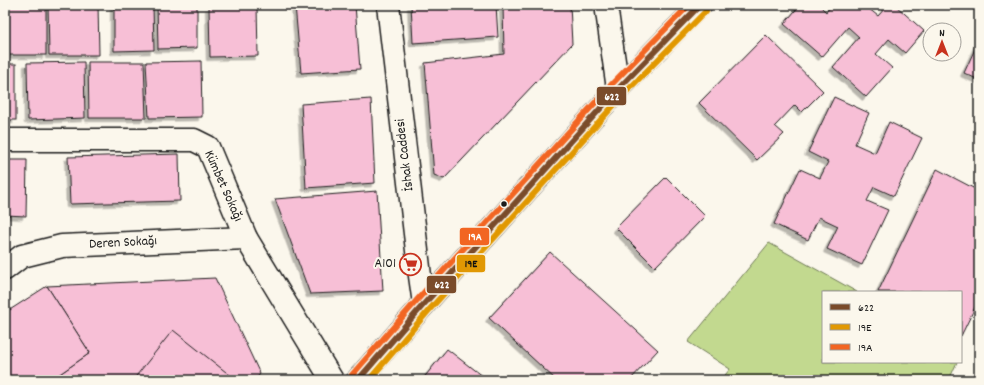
<svg xmlns="http://www.w3.org/2000/svg" width="984" height="385" font-family="Dekko,sans-serif">
<style>
.green{fill:#c2d98f;stroke:#6f7a56}
.building{fill:#f7bfd6;stroke:#1c1c1c;filter:url(#shadow)}
.lines{fill:none;stroke-linecap:round;stroke-linejoin:round}
.minor-casing{stroke:#1c1c1c;stroke-width:25}
.tertiary-casing{stroke:#1c1c1c;stroke-width:25}
.secondary-casing{stroke:#1c1c1c;stroke-width:25}
.minor{stroke:#fbf7ec;stroke-width:22}
.tertiary{stroke:#fbf7ec;stroke-width:22}
.secondary{stroke:#fbf7ec;stroke-width:22}
.bus-1-casing{stroke:#fbf7ec;stroke-width:9}
.bus-2-casing{stroke:#fbf7ec;stroke-width:9}
.bus-3-casing{stroke:#fbf7ec;stroke-width:9}
.bus-1{stroke:#7a4b2a;stroke-width:6}
.bus-2{stroke:#e19803;stroke-width:6}
.bus-3{stroke:#f26522;stroke-width:6}
.bus-dot{fill:#1c1c1c;stroke:#fbf7ec;stroke-width:1.5}
.labels{text-anchor:middle;dominant-baseline:central;stroke-width:4;stroke-linejoin:round;paint-order:stroke}
.street-label{font-size:14px;fill:#1c1c1c;stroke:#fbf7ec}
.poi-label{font-size:14px;fill:#1c1c1c;stroke:#fbf7ec;text-anchor:end}
.line-badge{stroke:#fbf7ec;stroke-width:1.5}
.badge-label{font-size:11px;text-anchor:middle;font-weight:bold;fill:#fff}
.pale-badge-label{font-size:11px;text-anchor:middle;font-weight:bold;fill:#111}
</style>
<defs>
<filter id="shadow"><feDropShadow dx="-3.5" dy="3.5" stdDeviation="0" flood-color="#0004"/></filter>
</defs>
<rect width="100%" height="100%" fill="#fbf7ec"/>
<filter id="ink" filterUnits="userSpaceOnUse"><feTurbulence type="fractalNoise" baseFrequency=".025" numOctaves="2"/><feDisplacementMap in="SourceGraphic" scale="8" xChannelSelector="R" yChannelSelector="G"/><feConvolveMatrix kernelMatrix="1 2 1 2 8 2 1 2 1" color-interpolation-filters="sRGB"/></filter>
<g filter="url(#ink)">
<path class="green" d="M769,243L857,292H823V362H957L949,380H721L730,369L688,342Z"/>
<g class="building">
<rect x="5" y="5" width="41" height="50"/>
<path d="M48,5H98L99,55H49Z"/>
<path d="M114,5H153L154,50L114,51Z"/>
<path d="M157,5H197V48L158,49Z"/>
<path d="M295,5H355L360,69L301,73Z"/>
<path d="M411,5H496L498,37L413,43Z"/>
<path d="M503,5H570L572,44L444,179L434,175L425,63L504,54Z"/>
<path d="M800,5H819L826,12L832,5H871L868,8L878,16L888,5H895L924,31L905,53L889,39L876,54L892,68L866,97L833,67L859,37L848,27L822,57L784,24Z"/>
<path d="M257,6L258,56L210,57L209,7Z"/>
<path d="M766,35L823,91L802,112L795,105L775,126L784,134L757,160L699,103Z"/>
<path d="M979,40V80L964,73Z"/>
<path d="M201,61L202,117L149,118L146,62Z"/>
<path d="M84,62L85,118L28,120L27,63Z"/>
<path d="M88,62H144L146,118H89Z"/>
<rect x="5" y="64" width="11" height="56"/>
<path d="M834,97L869,113L855,144L875,153L889,122L922,138L894,196L874,187L867,201L888,210L862,265L827,249L838,226L819,217L808,240L774,224L800,169L820,178L828,162L808,152Z"/>
<path d="M371,99L375,183L306,188L301,104Z"/>
<path d="M179,154L180,201L70,204L68,157Z"/>
<path d="M5,160H27L26,216L5,215Z"/>
<path d="M937,169L979,191V299L961,336V292H878Z"/>
<path d="M666,177L705,216L655,267L616,228Z"/>
<path d="M377,191L383,291L310,294L275,199Z"/>
<path d="M550,252L658,350L630,380H556L489,318Z"/>
<path d="M215,278L260,374L255,380H51L90,353L47,286Z"/>
<path d="M47,286L90,353L51,380H5V313Z"/>
<path d="M173,330L236,380H133Z"/>
<path d="M447,349L487,380H422Z"/>
</g>
<g class="lines">
<defs>
<g id="minor">
<path d="M606,5L618,89"/>
<path d="M5,140H194L208,147L246,238L332,380"/>
<path d="M5,269L22,256L62,246L246,238"/>
</g>
<path id="tertiary" d="M388,5L420,276L424,304"/>
<path id="secondary" d="M358,380L424,304L618,89L700,5"/>
</defs>
<use href="#minor" class="minor-casing"/>
<use href="#tertiary" class="tertiary-casing"/>
<use href="#secondary" class="secondary-casing"/>
<use href="#minor" class="minor"/>
<use href="#tertiary" class="tertiary"/>
<use href="#secondary" class="secondary"/>
<defs>
<path id="bus-1" d="M358,380L424,304L618,89L700,5"/>
<path id="bus-2" d="M369,380L430,309L624,94L706,11"/>
<path id="bus-3" d="M352,375L418,299L612,84L689,5"/>
</defs>
<use href="#bus-1" class="bus-1-casing"/>
<use href="#bus-2" class="bus-2-casing"/>
<use href="#bus-3" class="bus-3-casing"/>
<use href="#bus-1" class="bus-1"/>
<use href="#bus-2" class="bus-2"/>
<use href="#bus-3" class="bus-3"/>
</g>
</g>
<defs>
<symbol id="supermarket-ring" viewBox="-11 -11 22 22"><circle r="9.5" fill="#fbf7ec" stroke="#c8321e" stroke-width="1.5"/><path d="M-6-5.5h2.5l.6 2H6L4.5 2H-2.5L-4.4-4H-6ZM-1.5 3.2a1.3 1.3 0 1 0 .1 0ZM3 3.2a1.3 1.3 0 1 0 .1 0Z" fill="#c8321e"/></symbol>
</defs>
<g fill-rule="evenodd">
<use href="#supermarket-ring" x="398" y="252" width="25" height="25"/>
</g>
<circle class="bus-dot" cx="504" cy="204" r="3.5"/>
<g class="labels">
<g class="street-label">
<text transform="translate(405 155) rotate(-97)">İshak Caddesi</text>
<text transform="translate(223 186) rotate(66)">Kümbet Sokağı</text>
<text transform="translate(123 243) rotate(-3)">Deren Sokağı</text>
</g>
<g class="poi-label">
<text x="396" y="264">A101</text>
</g>
</g>
<g class="line-badge">
<rect x="596" y="86" width="31" height="20" rx="4" fill="#7a4b2a"/>
<rect x="459" y="227" width="31" height="19" rx="4" fill="#f26522"/>
<rect x="456" y="254" width="30" height="19" rx="4" fill="#e19803"/>
<rect x="426" y="275" width="31" height="19" rx="4" fill="#7a4b2a"/>
</g>
<g class="badge-label">
<text x="612" y="100">622</text>
<text x="475" y="240">19A</text>
<text x="442" y="288">622</text>
</g>
<g class="pale-badge-label">
<text x="471" y="267">19E</text>
</g>
<rect width="984" height="385" fill="none" stroke="#fbf7ec" stroke-width="20"/>
<rect x="10" y="10" width="964" height="365" fill="none" stroke="#1c1c1c" stroke-width="1.5" filter="url(#ink)"/>
<rect x="822" y="291" width="140" height="72" fill="#fbf7ec" stroke="#a29f99"/>
<rect x="830" y="304" width="20" height="6" fill="#7a4b2a" stroke="#a29f99"/>
<text x="858" y="311" font-size="12" fill="#1c1c1c">622</text>
<rect x="830" y="324" width="20" height="6" fill="#e19803" stroke="#a29f99"/>
<text x="858" y="331" font-size="12" fill="#1c1c1c">19E</text>
<rect x="830" y="344" width="20" height="6" fill="#f26522" stroke="#a29f99"/>
<text x="858" y="351" font-size="12" fill="#1c1c1c">19A</text>
<g transform="translate(942 42)"><circle r="19" fill="#fbf7ec" stroke="#a29f99"/>
<path d="M0-3L7 15L0 10L-7 15Z" fill="#c8321e"/>
<text y="-6" font-size="11" font-weight="bold" text-anchor="middle" fill="#1c1c1c">N</text>
</g>
</svg>
